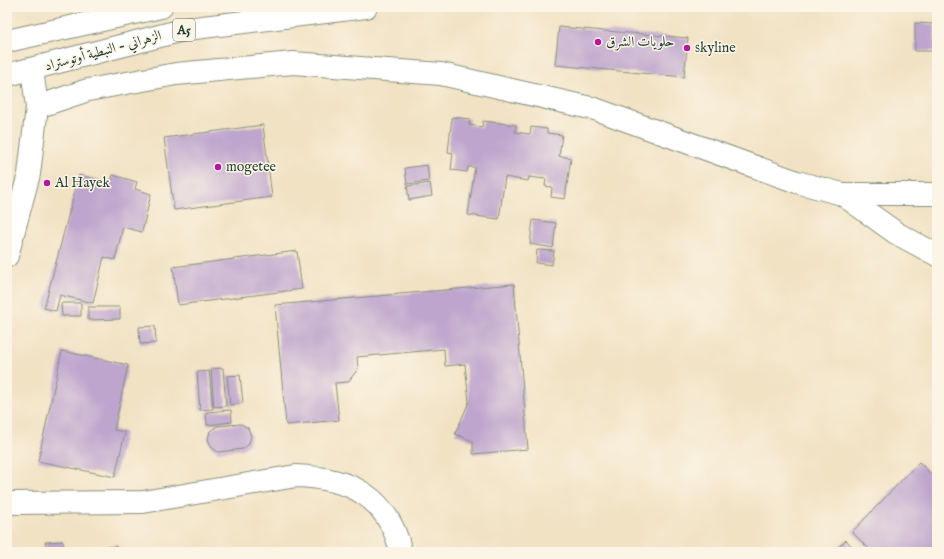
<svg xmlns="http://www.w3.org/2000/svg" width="944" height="559" font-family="'IM FELL English',Amiri,serif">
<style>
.building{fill:#bea5cd}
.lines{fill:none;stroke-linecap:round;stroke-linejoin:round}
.minor-casing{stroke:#88907c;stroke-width:24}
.tertiary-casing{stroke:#88907c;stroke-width:24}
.trunk-casing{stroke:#88907c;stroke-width:24}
.minor{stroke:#fff;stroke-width:22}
.tertiary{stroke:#fff;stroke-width:22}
.trunk{stroke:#fff;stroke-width:22}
.poi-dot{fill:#b5179e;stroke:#fcf5e5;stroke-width:1.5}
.labels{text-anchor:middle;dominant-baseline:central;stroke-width:3;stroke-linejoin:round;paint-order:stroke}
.shield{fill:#fcf5e5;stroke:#617469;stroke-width:1}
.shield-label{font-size:13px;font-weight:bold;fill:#1f3d34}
.poi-label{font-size:14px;fill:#1f3d34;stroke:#fcf5e5;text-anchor:start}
.street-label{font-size:14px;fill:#1f3d34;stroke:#fcf5e5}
</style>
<rect width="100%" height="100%" fill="#fcf5e5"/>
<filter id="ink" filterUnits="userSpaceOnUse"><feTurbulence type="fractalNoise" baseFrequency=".025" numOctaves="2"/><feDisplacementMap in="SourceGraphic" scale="8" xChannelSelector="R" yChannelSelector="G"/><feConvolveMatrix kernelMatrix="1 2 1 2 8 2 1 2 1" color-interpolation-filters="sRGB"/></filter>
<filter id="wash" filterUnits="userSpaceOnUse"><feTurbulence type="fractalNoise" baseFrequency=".012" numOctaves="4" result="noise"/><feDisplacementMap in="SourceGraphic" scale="16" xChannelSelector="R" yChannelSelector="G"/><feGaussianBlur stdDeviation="0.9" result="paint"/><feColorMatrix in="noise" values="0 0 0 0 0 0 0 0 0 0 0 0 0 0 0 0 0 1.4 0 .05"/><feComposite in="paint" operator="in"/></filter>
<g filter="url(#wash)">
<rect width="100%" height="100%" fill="#f1e2c4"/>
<g id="blocks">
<g class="building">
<path d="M915,23L935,24V51H915Z"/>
<path d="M559,27L688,38L684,77L555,65Z"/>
<path d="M452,117L470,119L469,125L482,127L483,121L516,125L515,132L530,134L531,127L547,129V133L562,135L559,156L571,158L565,199L551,197L552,187L545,186L546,179L529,177L528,181L505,177L499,219L468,215L475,167H468L467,172L451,170L453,153L448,152Z"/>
<path d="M263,125L272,197L174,210L164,138Z"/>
<path d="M427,165L429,181L407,184L405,168Z"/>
<path d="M79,175L111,183L113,175L137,182L135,189L151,194L142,232L123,227L115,260L104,257L93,303L60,295L56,311L44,308Z"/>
<path d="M430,183L432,196L409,200L407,186Z"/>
<path d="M533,220L556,223L553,248L530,244Z"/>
<path d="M537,250L554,251L552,265L536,263Z"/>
<path d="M297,251L302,289L178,305L173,267Z"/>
<path d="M514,284L528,449L473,454V441L455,434L469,402L465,364L445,366L444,349L357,357L358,369L348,382L335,383L339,420L286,425L275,305Z"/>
<path d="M61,303H81V316H62Z"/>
<path d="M88,307H120V319L88,320Z"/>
<path d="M155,326L156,343L140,344L139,327Z"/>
<path d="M62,351L128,365L114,430L125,432L115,477L38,461Z"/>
<path d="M223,368L226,406L214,407L211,369Z"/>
<path d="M209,371L213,409L200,410L197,372Z"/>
<path d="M240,375L243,403L230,405L227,376Z"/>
<path d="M231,410L232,422L207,425L206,412Z"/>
<path d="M241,424L248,428L251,436L249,444L243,449L218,452L211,447L208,439L210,431L217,426Z"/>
<path d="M919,462L937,480V543L928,552H872L852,532Z"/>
<path d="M846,540L857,552H833Z"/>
<path d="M63,541L64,551L116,546L117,552H26L46,549L45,542Z"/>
</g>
</g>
</g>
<g filter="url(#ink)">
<use href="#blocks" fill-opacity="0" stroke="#88907c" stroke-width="1"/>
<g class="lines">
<defs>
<g id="minor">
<path d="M37,107L88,90L176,74L293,63L441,74L595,109L797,182L842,194H937"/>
<path d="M842,194L896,233L937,255"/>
<path d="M7,503L143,502L296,476C350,478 388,496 401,552"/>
</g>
<path id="tertiary" d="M7,256L29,174L37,107L32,69"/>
<g id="trunk">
<path d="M7,41L161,7"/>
<path d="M7,75L187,29L366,7"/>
</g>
</defs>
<use href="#minor" class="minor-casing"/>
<use href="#tertiary" class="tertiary-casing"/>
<use href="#trunk" class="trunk-casing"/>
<use href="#minor" class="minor"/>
<use href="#tertiary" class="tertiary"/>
<use href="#trunk" class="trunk"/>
</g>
</g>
<g class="poi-dot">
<circle cx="598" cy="42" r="4"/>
<circle cx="687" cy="48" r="4"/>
<circle cx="218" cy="167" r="4"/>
<circle cx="47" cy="183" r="4"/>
</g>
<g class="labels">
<rect class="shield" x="173" y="19" width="22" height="22" rx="3"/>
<g class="shield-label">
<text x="184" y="30">A5</text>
</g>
<g class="poi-label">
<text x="606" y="42">حلويات الشرق</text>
<text x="695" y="48">skyline</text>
<text x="226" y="167">mogetee</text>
<text x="55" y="183">Al Hayek</text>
</g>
<g class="street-label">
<text transform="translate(103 51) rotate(-15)">الزهراني - النبطية أوتوستراد</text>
</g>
</g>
<rect width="944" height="559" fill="none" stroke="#fcf5e5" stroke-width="24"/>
</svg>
